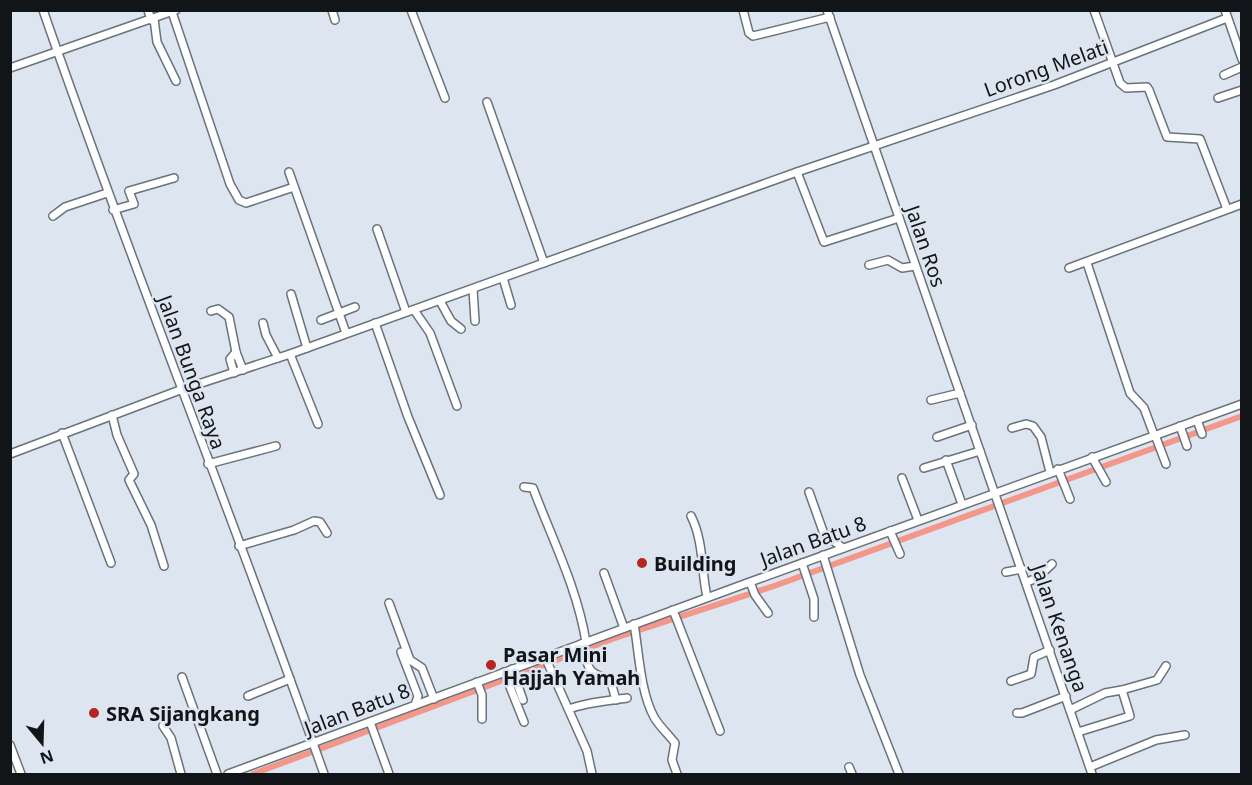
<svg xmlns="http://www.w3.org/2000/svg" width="1252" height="785" font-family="'Noto Sans',sans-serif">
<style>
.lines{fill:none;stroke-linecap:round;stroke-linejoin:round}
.canal{stroke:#f3978a;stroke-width:6}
.minor-casing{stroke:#6a727b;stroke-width:10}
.minor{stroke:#fff;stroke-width:7}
.poi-dot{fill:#b5261f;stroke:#dde6f0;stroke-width:2}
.labels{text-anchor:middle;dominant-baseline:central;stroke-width:5;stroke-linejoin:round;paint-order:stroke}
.street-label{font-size:20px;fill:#121518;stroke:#dde6f0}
.poi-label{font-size:20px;font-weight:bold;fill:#121518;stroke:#dde6f0;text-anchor:start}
</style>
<rect width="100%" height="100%" fill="#dde6f0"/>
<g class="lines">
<path class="canal" d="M253,774L615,638L774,586L1242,416"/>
<defs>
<g id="minor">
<path d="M43,10C132,267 234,518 324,774"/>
<path d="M148,10L151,20"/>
<path d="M332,10L335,20"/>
<path d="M411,10L445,98"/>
<path d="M743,10L749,33L753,36L830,17"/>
<path d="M827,10L1092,774"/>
<path d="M1094,10L1120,83L1126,88L1147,87L1149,90L1167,137L1200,139L1227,209"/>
<path d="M1225,10L1242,59"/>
<path d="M172,12L230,184L239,200L246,203L294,187"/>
<path d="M154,19L157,42L176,81"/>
<path d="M10,68L176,10"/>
<path d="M1224,75L1242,67"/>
<path d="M1218,98L1242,90"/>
<path d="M487,102L544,263"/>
<path d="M289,172L346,333"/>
<path d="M797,172L824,242L899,218"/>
<path d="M113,210L134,204L129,191L174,178"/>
<path d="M53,216L65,207L107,193"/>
<path d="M377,229L406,312"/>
<path d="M1087,263L1130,393L1144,408L1154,435"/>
<path d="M869,265L888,260L902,268L915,266"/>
<path d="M1069,268L1242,204"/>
<path d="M503,278L511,305"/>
<path d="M473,289L475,321"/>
<path d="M291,294L307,348"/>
<path d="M440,301L451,321L461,329"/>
<path d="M414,310L430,333L457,406"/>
<path d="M211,311L218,309L229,317L236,352L243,370"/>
<path d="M321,320L355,307"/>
<path d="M263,323L266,335L278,358"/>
<path d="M375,323L408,417L440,495"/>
<path d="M290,354L318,424"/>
<path d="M234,373L230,359L236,352"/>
<path d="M931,400L960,393"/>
<path d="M112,415L117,435L134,474L129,480L151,525L164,566"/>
<path d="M1197,420L1202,434"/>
<path d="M1180,426L1187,446"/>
<path d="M1012,428L1026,424L1033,426L1041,437L1050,472"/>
<path d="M62,433L111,563"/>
<path d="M1155,435L1166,464"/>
<path d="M937,437L972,425"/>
<path d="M10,454L180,390L290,354L797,172L1054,85L1227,18"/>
<path d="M1092,457L1106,482"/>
<path d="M946,460L962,504"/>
<path d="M208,464L276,446"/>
<path d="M924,468L980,451"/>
<path d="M1058,469L1070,499"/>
<path d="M902,478L918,520"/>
<path d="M524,487L533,488C552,539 577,587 586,642"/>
<path d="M809,492L824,534L843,548"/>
<path d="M691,516C704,542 701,570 707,597"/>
<path d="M890,531L900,554"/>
<path d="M239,546L294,530L314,521L320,522L327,533"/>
<path d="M823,555L860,675L899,774"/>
<path d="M802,563L814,599V617"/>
<path d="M1006,572L1022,569"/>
<path d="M604,573L624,628"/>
<path d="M750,582L755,595L768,613"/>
<path d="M1027,582L1037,578L1052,564"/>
<path d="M389,603L410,660L422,668L434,699"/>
<path d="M673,610L720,731"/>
<path d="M634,624C639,652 640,691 654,717C659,726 668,734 675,743L672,760L677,774"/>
<path d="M581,644C590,665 583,673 610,679L616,700"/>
<path d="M401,652L418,696L415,705"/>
<path d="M545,657L587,751L592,774"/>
<path d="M512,669L523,700"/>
<path d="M504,672L524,722"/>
<path d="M182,677L217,774"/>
<path d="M1011,681L1031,674L1034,657L1050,650"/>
<path d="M477,682L482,695V719"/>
<path d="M1122,690L1157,680L1166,666"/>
<path d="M248,696L290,679"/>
<path d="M569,709C587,702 607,701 627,698"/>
<path d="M1070,710L1105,693L1122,690L1130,716L1078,732"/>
<path d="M1017,713H1022L1066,696"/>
<path d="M370,722L389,774"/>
<path d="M163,726L171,738L181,774"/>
<path d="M10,745L21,774"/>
<path d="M849,767L852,774"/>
<path d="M1090,767L1156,740L1185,735"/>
<path d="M228,774L750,582L1242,404"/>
</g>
</defs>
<use href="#minor" class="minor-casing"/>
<use href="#minor" class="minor"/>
</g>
<g class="poi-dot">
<circle cx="642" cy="563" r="6"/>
<circle cx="491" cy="665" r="6"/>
<circle cx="94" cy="713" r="6"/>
</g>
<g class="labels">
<g class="street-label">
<text transform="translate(1046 68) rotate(-20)">Lorong Melati</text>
<text transform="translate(926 246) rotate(71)">Jalan Ros</text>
<text transform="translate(192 372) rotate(70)">Jalan Bunga Raya</text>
<text transform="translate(813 541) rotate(-20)">Jalan Batu 8</text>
<text transform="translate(1060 628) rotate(71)">Jalan Kenanga</text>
<text transform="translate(357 709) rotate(-21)">Jalan Batu 8</text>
</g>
<g class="poi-label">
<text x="654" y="563">Building</text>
<text x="503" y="654">Pasar Mini<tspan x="503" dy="23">Hajjah Yamah</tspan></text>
<text x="106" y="713">SRA Sijangkang</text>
</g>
</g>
<rect width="1252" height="785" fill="none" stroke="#121518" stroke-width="24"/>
<g transform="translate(42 743) rotate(161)" stroke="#dde6f0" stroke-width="4.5" paint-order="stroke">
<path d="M0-4.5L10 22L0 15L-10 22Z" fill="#121518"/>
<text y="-9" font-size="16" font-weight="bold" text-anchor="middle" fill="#121518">N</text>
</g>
</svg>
